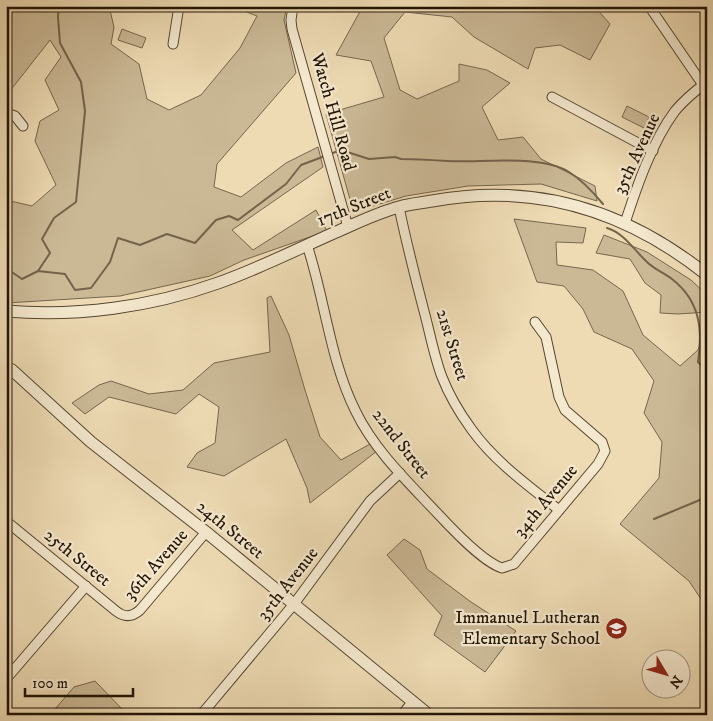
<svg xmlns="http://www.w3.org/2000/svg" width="713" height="721" font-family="'IM FELL DW Pica',serif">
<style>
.green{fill:#cbb996;stroke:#76664e}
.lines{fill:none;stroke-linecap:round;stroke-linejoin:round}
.stream{stroke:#73634a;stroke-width:2}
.minor-casing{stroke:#554631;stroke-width:11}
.tertiary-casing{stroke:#554631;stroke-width:13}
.minor{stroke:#f4e8ce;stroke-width:9}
.tertiary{stroke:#f4e8ce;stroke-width:11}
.labels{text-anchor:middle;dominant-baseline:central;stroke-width:4.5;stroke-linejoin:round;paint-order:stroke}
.street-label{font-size:18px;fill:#221405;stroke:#f4e8ce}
.poi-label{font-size:18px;fill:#221405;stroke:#f4e8ce;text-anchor:end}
</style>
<rect width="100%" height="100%" fill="#eedbb4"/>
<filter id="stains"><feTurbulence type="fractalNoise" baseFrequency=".004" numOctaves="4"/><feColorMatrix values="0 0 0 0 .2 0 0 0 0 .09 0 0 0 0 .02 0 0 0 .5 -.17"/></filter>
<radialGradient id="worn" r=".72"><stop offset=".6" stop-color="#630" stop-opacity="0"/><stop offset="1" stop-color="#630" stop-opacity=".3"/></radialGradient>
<g class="green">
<path d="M6,6H109L114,27L111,44L139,64L147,99L169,110L201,95L240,48L257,16L239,9L237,6H287L284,20L296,73L217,164L214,187L241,197L286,163L318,147L323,167L232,230L253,250L316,210L327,231L244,260L210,276L120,296L6,303V275L8,266L6,265V200L32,206L56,185L35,141L40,121L59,110L45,80L61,57L50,40L6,96Z"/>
<path d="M363,6H574L576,9L583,6H594L610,24L590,60L560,45L535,48L528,69L474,37L452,17L405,12L384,38L400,90L417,99L459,81V64L487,70L510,83L482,107L498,140L523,137L541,159L595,186L597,201L541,184L468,186L406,196L363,209L351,203L326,114L384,97L371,61L336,55Z"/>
<path d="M122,29L146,38L142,48L118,40Z"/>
<path d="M627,106L649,117L644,128L622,117Z"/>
<path d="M514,219L586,228L583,243L556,242L557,265L593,270L623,291L643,335L680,366L698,350L704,331L707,330V608L689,581L620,524L659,478L662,442L644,413L654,381L632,349L594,332L583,309L564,286L537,282Z"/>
<path d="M604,235L647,252L691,280L707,295V312L678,314L660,313L661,295L645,283L630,259L596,253Z"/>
<path d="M271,296L289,335L305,390L320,437L341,460L370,444L377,451L310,503L307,488L286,439L224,476L187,467L197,453L215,443L219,407L199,394L176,414L109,397L85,414L72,403L99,385L111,381L149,394L183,390L214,363L270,352L267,298Z"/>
<path d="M404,539L420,550L427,569L471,602L516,631L485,672L434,635L442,616L387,555Z"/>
<path d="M95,681L123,710L120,715H50L74,687Z"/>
</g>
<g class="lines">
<g class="stream">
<path d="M330,154L341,150L369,159L395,157L401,159C417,159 432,160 447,161C481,163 540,154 569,172C582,180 593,192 603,204"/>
<path d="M607,228C624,233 634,250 647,262C654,269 664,273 672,279C700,301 703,329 698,362L707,371"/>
<path d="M6,268L22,279L38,271L65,274L75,290L91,288L110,262L118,238L140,245L167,234L195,243L216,220L229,216L238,220L286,184L301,165L325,156"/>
<path d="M38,271L50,253L42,239L54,218L76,202L85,111L81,82L60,43L58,17L59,6"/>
<path d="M654,519L707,497"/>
<path d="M71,715L76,710"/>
</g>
<defs>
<g id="minor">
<path d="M293,6L291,20L292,29L348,227"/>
<path d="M649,6L703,85"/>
<path d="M173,44L179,6"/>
<path d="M552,97L653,151"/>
<path d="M6,113L15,116L23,126"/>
<path d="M399,207C406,242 415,276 424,311C430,333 434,356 442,377C449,395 461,415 472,430C495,462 529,486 559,510"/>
<path d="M625,223C637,186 652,142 675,111C684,100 695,91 707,82"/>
<path d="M307,245C325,299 330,361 356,412C375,451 409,483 439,515C453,530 483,562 502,568L514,564L598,464L605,451L602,442L565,410L559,397L546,337L535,322"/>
<path d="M6,521L116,611C125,618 132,617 140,610L206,532"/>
<path d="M6,679L86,586"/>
<path d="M201,715L294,604L370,501L400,473"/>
<path d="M402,715L413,701"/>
</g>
<g id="tertiary">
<path d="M6,311C77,317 151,307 218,283C261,268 301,247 343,229C361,221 380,212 399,207C410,204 421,203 432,201C535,182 626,210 707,275"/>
<path d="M6,367L12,370L91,442L206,532L429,715"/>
</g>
</defs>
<use href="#minor" class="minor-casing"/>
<use href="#tertiary" class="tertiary-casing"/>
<use href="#minor" class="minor"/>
<use href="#tertiary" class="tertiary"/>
</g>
<defs>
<symbol id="school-disc" viewBox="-11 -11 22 22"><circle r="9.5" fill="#8f2418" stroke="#f4e8ce"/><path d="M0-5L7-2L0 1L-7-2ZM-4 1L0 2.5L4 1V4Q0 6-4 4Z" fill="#fff"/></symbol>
</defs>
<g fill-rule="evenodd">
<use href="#school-disc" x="604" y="616" width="25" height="25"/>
</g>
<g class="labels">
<g class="street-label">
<text transform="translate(333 112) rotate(74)">Watch Hill Road</text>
<text transform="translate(637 154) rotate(-65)">35th Avenue</text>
<text transform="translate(354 207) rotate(-22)">17th Street</text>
<text transform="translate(452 345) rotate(73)">21st Street</text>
<text transform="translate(401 444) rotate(52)">22nd Street</text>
<text transform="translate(546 501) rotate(-50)">34th Avenue</text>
<text transform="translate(230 530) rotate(39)">24th Street</text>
<text transform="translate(77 558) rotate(39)">25th Street</text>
<text transform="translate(156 565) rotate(-49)">36th Avenue</text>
<text transform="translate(288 584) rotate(-52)">35th Avenue</text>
</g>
<g class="poi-label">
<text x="600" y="618">Immanuel Lutheran<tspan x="600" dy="21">Elementary School</tspan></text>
</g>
</g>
<rect width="713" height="721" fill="none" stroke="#eedbb4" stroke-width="25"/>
<rect x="8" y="8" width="698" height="706" fill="none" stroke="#221405" stroke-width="2.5"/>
<rect x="12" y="12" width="688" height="696" fill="none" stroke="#221405"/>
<g transform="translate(666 674) rotate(128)"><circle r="24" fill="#f4e8ce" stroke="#a0937e"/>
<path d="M0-4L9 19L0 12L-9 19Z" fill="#8f2418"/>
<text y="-8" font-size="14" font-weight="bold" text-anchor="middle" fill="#221405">N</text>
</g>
<path d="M25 688v8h108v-8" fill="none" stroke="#221405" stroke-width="2.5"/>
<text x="32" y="688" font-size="15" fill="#221405" stroke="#f4e8ce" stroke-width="4" paint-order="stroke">100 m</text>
<rect width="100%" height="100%" filter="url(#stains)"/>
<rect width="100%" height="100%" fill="url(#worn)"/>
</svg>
